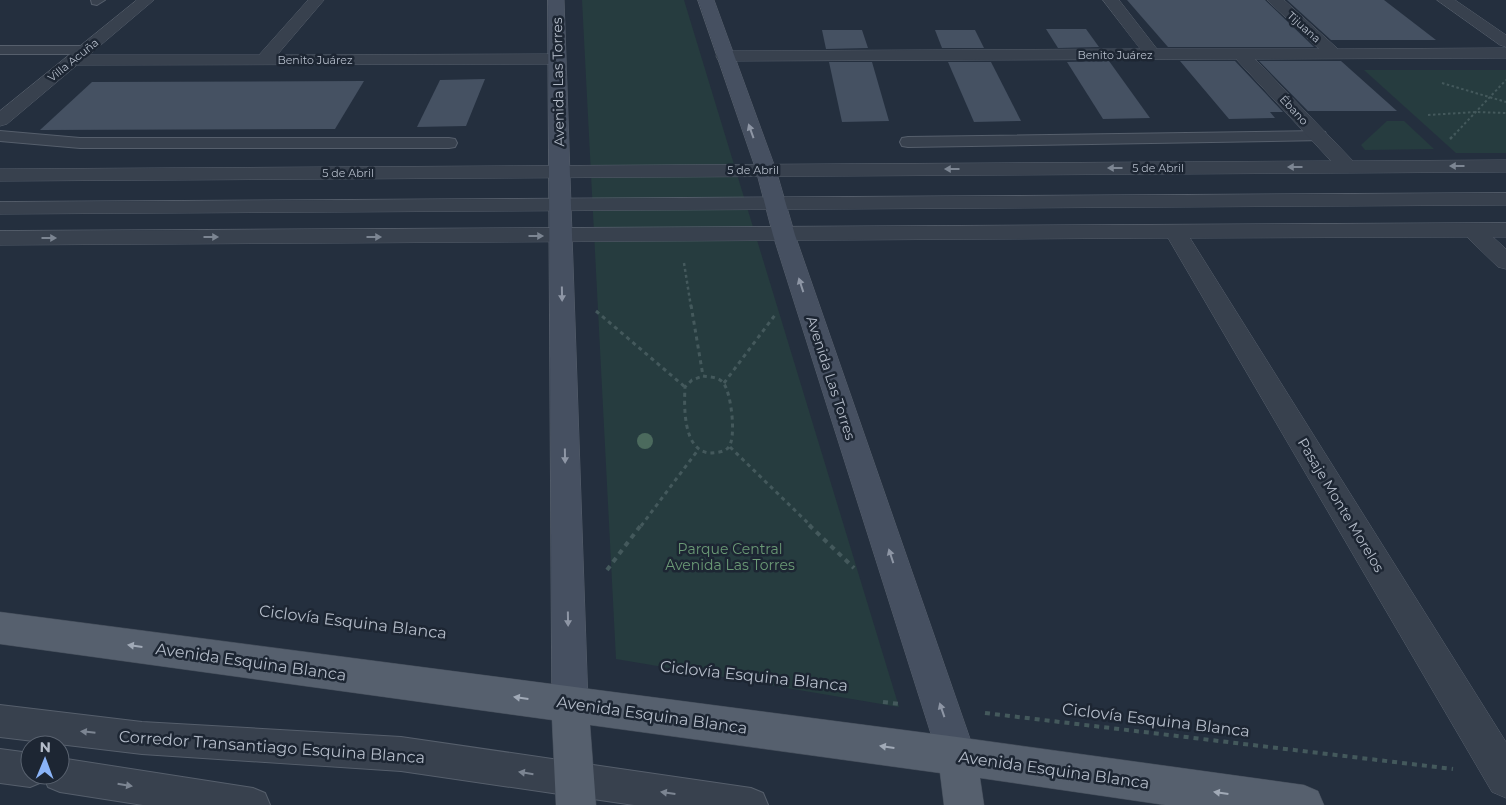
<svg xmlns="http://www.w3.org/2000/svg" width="1506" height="805" font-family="Montserrat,sans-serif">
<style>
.green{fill:#263c3f}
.building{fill:#455162}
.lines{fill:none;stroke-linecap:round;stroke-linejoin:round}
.lane-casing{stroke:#565f6c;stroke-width:2}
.street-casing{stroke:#565f6c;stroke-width:1}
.secondary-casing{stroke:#565f6c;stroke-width:1}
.primary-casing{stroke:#414a57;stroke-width:1}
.path-far3{stroke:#44595c;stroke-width:2;stroke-dasharray:2.5 2.5;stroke-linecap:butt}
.path-far2{stroke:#44595c;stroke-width:2.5;stroke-dasharray:3 3;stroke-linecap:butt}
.path-far1{stroke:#44595c;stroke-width:3;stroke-dasharray:4 4;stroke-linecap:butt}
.path{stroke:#44595c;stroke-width:4;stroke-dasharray:5 5;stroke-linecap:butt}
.lane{fill:#38414e;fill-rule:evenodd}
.street{fill:#38414e;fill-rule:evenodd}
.secondary{fill:#465061;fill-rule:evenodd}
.primary{fill:#56606e;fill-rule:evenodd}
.tree{fill:#4b6a5d}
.oneway{fill:#8e96a5}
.oneway2{fill:#7c8592}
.oneway3{fill:#a1aab7}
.labels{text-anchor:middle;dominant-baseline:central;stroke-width:5;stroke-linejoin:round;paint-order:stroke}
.far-street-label{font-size:11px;fill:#b4bcc9;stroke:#1d2633}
.street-label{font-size:14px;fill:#b4bcc9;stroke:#1d2633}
.park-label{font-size:14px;fill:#6b9a76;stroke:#1d2633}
.near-street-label{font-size:16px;fill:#b4bcc9;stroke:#1d2633}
</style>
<rect width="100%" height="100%" fill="#242f3e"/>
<g class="green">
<path d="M582,0H684L899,707L616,659Z"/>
<path d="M1364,70H1506V153H1456Z"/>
<path d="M1387,121H1404L1434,149L1365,150L1361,145Z"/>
</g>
<g class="building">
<path d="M1127,0H1265L1314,47H1168Z"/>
<path d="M1287,0H1384L1436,40H1331Z"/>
<path d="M1046,29H1086L1099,47L1058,48Z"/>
<path d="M822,30H862L868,48L826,49Z"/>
<path d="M935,30H975L984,48H942Z"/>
<path d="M1109,61L1150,118L1103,119L1067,62Z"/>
<path d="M1180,61H1235L1283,112H1270L1275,118L1229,119Z"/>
<path d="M1259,61H1341L1397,111H1308Z"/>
<path d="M829,62H872L889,121L842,122Z"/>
<path d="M948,62H991L1021,121L974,122Z"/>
<path d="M485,79L466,126L417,127L440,80Z"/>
<path d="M364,81L335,129L40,130L92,82Z"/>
</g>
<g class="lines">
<defs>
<g id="lane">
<path d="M91,0H105L97,5L92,4Z"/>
<path d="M0,46H85L92,50L85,54H0Z"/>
<path d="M0,131L80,138H449L455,139L457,143L455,147L449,148H80L0,141Z"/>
<path d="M1319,131L1325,132L1327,136L1325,140L908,147L902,146L900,142L902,138L908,137Z"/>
<path d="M0,705L142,722L401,737L751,788L763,793L768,805H634L401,771L142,754L0,737Z"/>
<path d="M0,749L30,753V775H60V758L253,788L265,793L270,805H143L60,792L48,787L44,777L42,782L30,787L0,783Z"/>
</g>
<g id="street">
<path d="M137,0H154L89,55H259L308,0H324L277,55L557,54L563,55L565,59L563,63L557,64L77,65L7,124L0,126V111Z"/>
<path d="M1103,0H1119L1157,49H1319L1267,0H1284L1338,49L1506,48V58L1255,59L1353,161L1506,160V172L0,181V169L1331,161L1236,59L724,61L718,60L716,56L718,52L724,51L1140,49Z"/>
<path d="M1437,0H1455L1506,35V47L1500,45Z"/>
<path d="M1506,193V205L0,214V202Z"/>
<path d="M1506,223V237H1493L1506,249V269L1498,267L1467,237L1190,238L1506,742V798L1492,792L1168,238L0,245V231Z"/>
</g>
<g id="secondary">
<path d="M548,0H564L588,704L583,717L570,722L557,717L552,704Z"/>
<path d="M698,0H714L776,170L795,235L976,756L971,770L957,775L943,770L938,756L773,235L756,170Z"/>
</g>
<path id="primary" d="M0,612L957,737L1304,785L1318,791L1324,805H1165L980,778L984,805H944L940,773L590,725L596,805H556L552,720L0,644Z"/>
</defs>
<use href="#lane" class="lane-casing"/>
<use href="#street" class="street-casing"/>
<use href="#secondary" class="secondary-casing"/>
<use href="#primary" class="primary-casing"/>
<g class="path-far3">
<path d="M1442,83L1506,102"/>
<path d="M1428,115L1476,112L1506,113"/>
<path d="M1454,135L1506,80"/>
</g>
<g class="path-far2">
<path d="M1450,139L1455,134"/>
<path d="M684,263L691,307"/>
</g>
<g class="path-far1">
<path d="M691,305L703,376"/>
<path d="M596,311L685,387"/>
<path d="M703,376C710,377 720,377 724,384C731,393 737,439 728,448C724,452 716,453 710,453C683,451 684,407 685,387L692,380Z"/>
<path d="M724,383L775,315"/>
<path d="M730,447L811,526"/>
<path d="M641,526L698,450"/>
</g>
<g class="path">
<path d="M809,525L854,568"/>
<path d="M607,570L641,525"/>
<path d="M883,702L900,704"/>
<path d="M985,713L1453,769"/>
</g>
<use href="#lane" class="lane"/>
<use href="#street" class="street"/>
<use href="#secondary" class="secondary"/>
<use href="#primary" class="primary"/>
</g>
<circle class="tree" cx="645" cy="441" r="8"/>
<defs><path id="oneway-solid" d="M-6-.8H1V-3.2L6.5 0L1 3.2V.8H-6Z" transform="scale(1.25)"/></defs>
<g class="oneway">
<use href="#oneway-solid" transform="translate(751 131) rotate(-110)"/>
<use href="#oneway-solid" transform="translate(801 285) rotate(-108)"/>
<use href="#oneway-solid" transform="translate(562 294) rotate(89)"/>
<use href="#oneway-solid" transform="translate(565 456) rotate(89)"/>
<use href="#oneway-solid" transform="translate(891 556) rotate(-108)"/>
<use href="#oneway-solid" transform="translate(568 619) rotate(89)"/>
<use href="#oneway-solid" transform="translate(942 710) rotate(-109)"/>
</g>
<g class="oneway2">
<use href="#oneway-solid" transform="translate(1457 166) rotate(180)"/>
<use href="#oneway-solid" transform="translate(1295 167) rotate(180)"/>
<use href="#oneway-solid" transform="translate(1115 168) rotate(180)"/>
<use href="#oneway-solid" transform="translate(952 169) rotate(180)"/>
<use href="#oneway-solid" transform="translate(536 236)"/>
<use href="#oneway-solid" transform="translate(211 237)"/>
<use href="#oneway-solid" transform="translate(374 237)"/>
<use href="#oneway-solid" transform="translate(49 238)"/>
<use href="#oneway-solid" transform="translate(88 732) rotate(-174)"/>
<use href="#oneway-solid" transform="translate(526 773) rotate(-171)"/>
<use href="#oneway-solid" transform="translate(125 785) rotate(9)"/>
<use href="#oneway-solid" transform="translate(668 793) rotate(-172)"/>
</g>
<g class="oneway3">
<use href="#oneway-solid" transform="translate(135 646) rotate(-172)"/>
<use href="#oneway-solid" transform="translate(521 698) rotate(-172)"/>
<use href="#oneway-solid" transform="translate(887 747) rotate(-172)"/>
<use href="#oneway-solid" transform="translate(1221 793) rotate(-172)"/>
</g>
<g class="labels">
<g class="far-street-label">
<text transform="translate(1304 27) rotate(42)">Tijuana</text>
<text x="1115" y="55">Benito Juárez</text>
<text transform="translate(73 60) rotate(-39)">Villa Acuña</text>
<text x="315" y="60">Benito Juárez</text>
<text transform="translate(1294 110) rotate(47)">Ébano</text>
<text x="1158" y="168">5 de Abril</text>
<text x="753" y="170">5 de Abril</text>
<text x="348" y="173">5 de Abril</text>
</g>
<g class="street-label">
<text transform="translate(558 82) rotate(-91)">Avenida Las Torres</text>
<text transform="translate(831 378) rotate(72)">Avenida Las Torres</text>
<text transform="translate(1341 505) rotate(59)">Pasaje Monte Morelos</text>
</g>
<g class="park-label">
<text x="730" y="549">Parque Central<tspan x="730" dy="16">Avenida Las Torres</tspan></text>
</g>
<g class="near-street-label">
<text transform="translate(353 622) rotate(7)">Ciclovía Esquina Blanca</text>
<text transform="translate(251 662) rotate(8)">Avenida Esquina Blanca</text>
<text transform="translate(754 676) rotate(6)">Ciclovía Esquina Blanca</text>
<text transform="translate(652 715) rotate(8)">Avenida Esquina Blanca</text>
<text transform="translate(1156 720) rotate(7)">Ciclovía Esquina Blanca</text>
<text transform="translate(272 747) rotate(4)">Corredor Transantiago Esquina Blanca</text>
<text transform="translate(1054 770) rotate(8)">Avenida Esquina Blanca</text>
</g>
</g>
<g transform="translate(45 760) rotate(1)"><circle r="24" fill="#1d2633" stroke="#59626f"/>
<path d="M0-4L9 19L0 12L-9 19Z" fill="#8ab4f8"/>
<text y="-8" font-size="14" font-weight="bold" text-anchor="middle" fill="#b4bcc9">N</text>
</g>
</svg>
